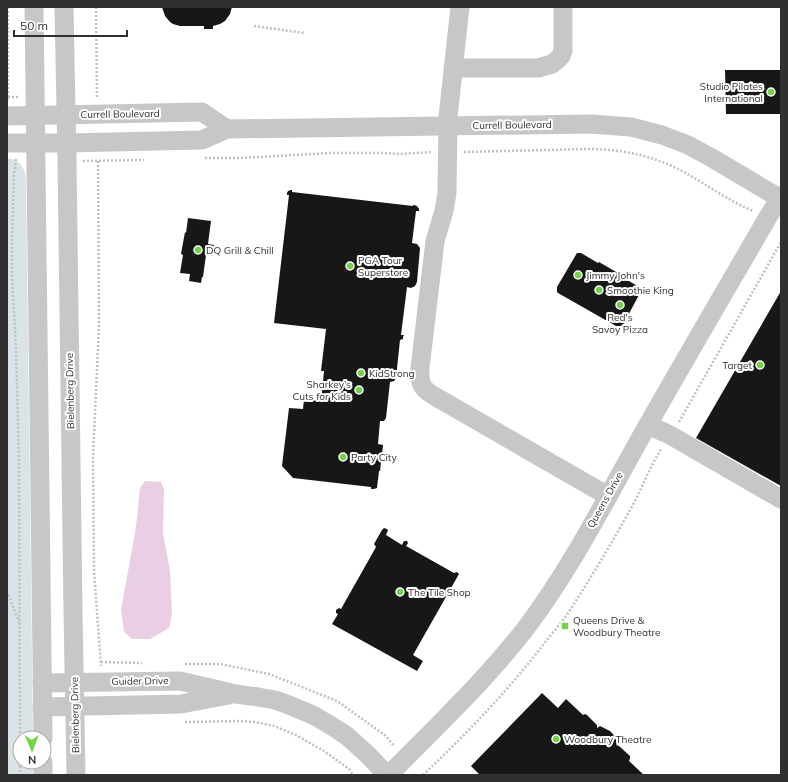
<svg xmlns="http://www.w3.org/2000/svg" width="788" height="782" font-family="Mulish,sans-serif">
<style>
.green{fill:#dae3e6}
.water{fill:#e9cee5}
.building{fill:#171717}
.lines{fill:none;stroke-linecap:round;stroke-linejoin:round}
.path{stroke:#c0c0c0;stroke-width:2.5;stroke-dasharray:2 2;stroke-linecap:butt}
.minor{stroke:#c7c7c7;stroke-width:19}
.poi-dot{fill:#73d247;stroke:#fff;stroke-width:1.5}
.labels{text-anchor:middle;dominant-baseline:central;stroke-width:4;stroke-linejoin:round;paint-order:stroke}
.poi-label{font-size:10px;fill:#303030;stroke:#fff;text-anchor:start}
.street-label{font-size:10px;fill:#303030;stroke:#fff}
</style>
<rect width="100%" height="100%" fill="#fff"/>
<path class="green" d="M7,158C18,159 25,167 26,178L33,738H20V762H33V775H7Z"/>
<path class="water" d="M145,481L161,482L164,489L163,533L170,571L172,615L169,628L150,639H132L124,632L121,610L136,527L140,488Z"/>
<g class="building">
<path d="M162,7H232L230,14L225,21L220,24L213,26V29H204V26H180L173,24L170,22L165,16Z"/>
<path d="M725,70H781V114H726Z"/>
<path d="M291,190H292V192L413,206V205H414L417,206L419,209V211H416L412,243L417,244L420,248L417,282L415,286L411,288L407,287L401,335H404L403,337V339L400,340L396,378L394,381L390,382L386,418L384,421H380L378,444L383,445L380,471H379L377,488L374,489H371V487L293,478L282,466L289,408L303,409L304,399L321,401L324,371H321L326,329L274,323L289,195H287V193L288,191Z"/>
<path d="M188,218L211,221L208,244L214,245L212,256L206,255L203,277H202L201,283L189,281L190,274L180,273L183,255L181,254L185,232L186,233Z"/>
<path d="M577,253H581L598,263L599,262L623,276L622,277L641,288V291L640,293L623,325L620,326H616L558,293L557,292V287Z"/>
<path d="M781,291V486L696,438Z"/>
<path d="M384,528L387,529L388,530L386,535L402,545L404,541H407L408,543L406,546L454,573L457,572L459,574L413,655L423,661L417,671L332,624L338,614L336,613V610L339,608L341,609L376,547L374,544L382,530Z"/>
<path d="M542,693L558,708L566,699L583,715L585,714L587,715L597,725V728L600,726L610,731L613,734L618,744L616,745L619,746L630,756V758L629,761L644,775H480L471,766Z"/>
</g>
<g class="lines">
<g class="path">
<path d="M8,7V100"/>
<path d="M96,7L97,98"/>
<path d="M254,26L304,33"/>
<path d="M8,97H18"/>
<path d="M464,152L587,149C622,149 654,156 684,172C707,185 729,201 753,211"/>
<path d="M205,158H241L331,153H382L400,154L431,152"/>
<path d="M16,159L14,176L12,240V278L16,349L19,462L20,738"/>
<path d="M83,161L144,160"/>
<path d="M98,161L99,325L93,457L94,571L101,666"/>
<path d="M679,422L781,242"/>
<path d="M7,591L19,622"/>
<path d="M101,662L142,663"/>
<path d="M185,664H220L269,674L337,701L386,736L394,746"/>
<path d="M185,722L241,721L255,722L274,726L296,735L324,751L349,769L353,775"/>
<path d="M20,762V775"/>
<path d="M423,775C466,734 507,692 543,645C553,632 565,619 574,604C596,569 618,533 637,497C645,480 652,463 662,448"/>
</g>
<g class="minor">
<path d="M34,7L43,738"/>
<path d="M64,7L67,161L73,612L76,775"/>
<path d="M460,7L448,117L447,193L444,211L435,241L420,368C419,385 422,389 436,397L608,496"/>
<path d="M453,68H538L552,64L557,60L561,56L563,51V7"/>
<path d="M7,116L202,112L227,129"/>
<path d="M7,143H67L202,140L227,129L591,124L631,127L662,135L688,145L712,158L781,199"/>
<path d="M648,425L670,435L781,499"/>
<path d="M42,683L180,681L236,694L258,697L275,700L289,705L315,716L338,730L347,736L368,755L387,775"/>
<path d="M42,707L181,704L229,695"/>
<path d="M43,762V775"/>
<path d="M389,775C411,752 434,730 456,707C481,682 504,656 526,628C569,571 602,507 637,444C680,368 724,293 768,217L781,196"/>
</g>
</g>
<g class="poi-dot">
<circle cx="771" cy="92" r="4"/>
<circle cx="198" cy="250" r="4"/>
<circle cx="350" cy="266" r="4"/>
<circle cx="578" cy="275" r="4"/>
<circle cx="599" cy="290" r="4"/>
<circle cx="620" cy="305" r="4"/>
<circle cx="760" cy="365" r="4"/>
<circle cx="361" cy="373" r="4"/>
<circle cx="359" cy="390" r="4"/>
<circle cx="343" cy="457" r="4"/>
<circle cx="400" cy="592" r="4"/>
<rect x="561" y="622" width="8" height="8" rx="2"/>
<circle cx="556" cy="739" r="4"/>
</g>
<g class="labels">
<g class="poi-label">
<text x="763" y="86" text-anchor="end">Studio Pilates<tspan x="763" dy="12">International</tspan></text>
<text x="206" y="250">DQ Grill &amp; Chill</text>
<text x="358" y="260">PGA Tour<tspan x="358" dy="12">Superstore</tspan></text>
<text x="586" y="275">Jimmy John's</text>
<text x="607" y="290">Smoothie King</text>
<text x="620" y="317" text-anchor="middle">Red's<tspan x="620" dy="12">Savoy Pizza</tspan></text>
<text x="752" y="365" text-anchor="end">Target</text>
<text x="369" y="373">KidStrong</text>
<text x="351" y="384" text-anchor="end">Sharkey’s<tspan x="351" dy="12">Cuts for Kids</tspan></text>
<text x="351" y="457">Party City</text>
<text x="408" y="592">The Tile Shop</text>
<text x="573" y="620">Queens Drive &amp;<tspan x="573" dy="12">Woodbury Theatre</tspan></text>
<text x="564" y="739">Woodbury Theatre</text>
</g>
<g class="street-label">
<text transform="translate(120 114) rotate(-1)">Currell Boulevard</text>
<text transform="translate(512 125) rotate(-1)">Currell Boulevard</text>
<text transform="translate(70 391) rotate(-91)">Bielenberg Drive</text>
<text transform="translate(605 500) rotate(-61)">Queens Drive</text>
<text transform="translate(140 681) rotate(-1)">Guider Drive</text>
<text transform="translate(75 715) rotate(-91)">Bielenberg Drive</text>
</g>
</g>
<rect width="788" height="782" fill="none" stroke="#303030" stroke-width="16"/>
<g transform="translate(32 750) rotate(179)"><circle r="19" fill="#ffffff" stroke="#acacac"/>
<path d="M0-3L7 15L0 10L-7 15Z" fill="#73d247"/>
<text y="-6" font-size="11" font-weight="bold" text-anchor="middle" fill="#303030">N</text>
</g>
<path d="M14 30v6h113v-6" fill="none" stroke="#303030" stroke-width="2"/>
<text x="20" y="30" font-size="12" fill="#303030" stroke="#ffffff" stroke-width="3" paint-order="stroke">50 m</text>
</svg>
